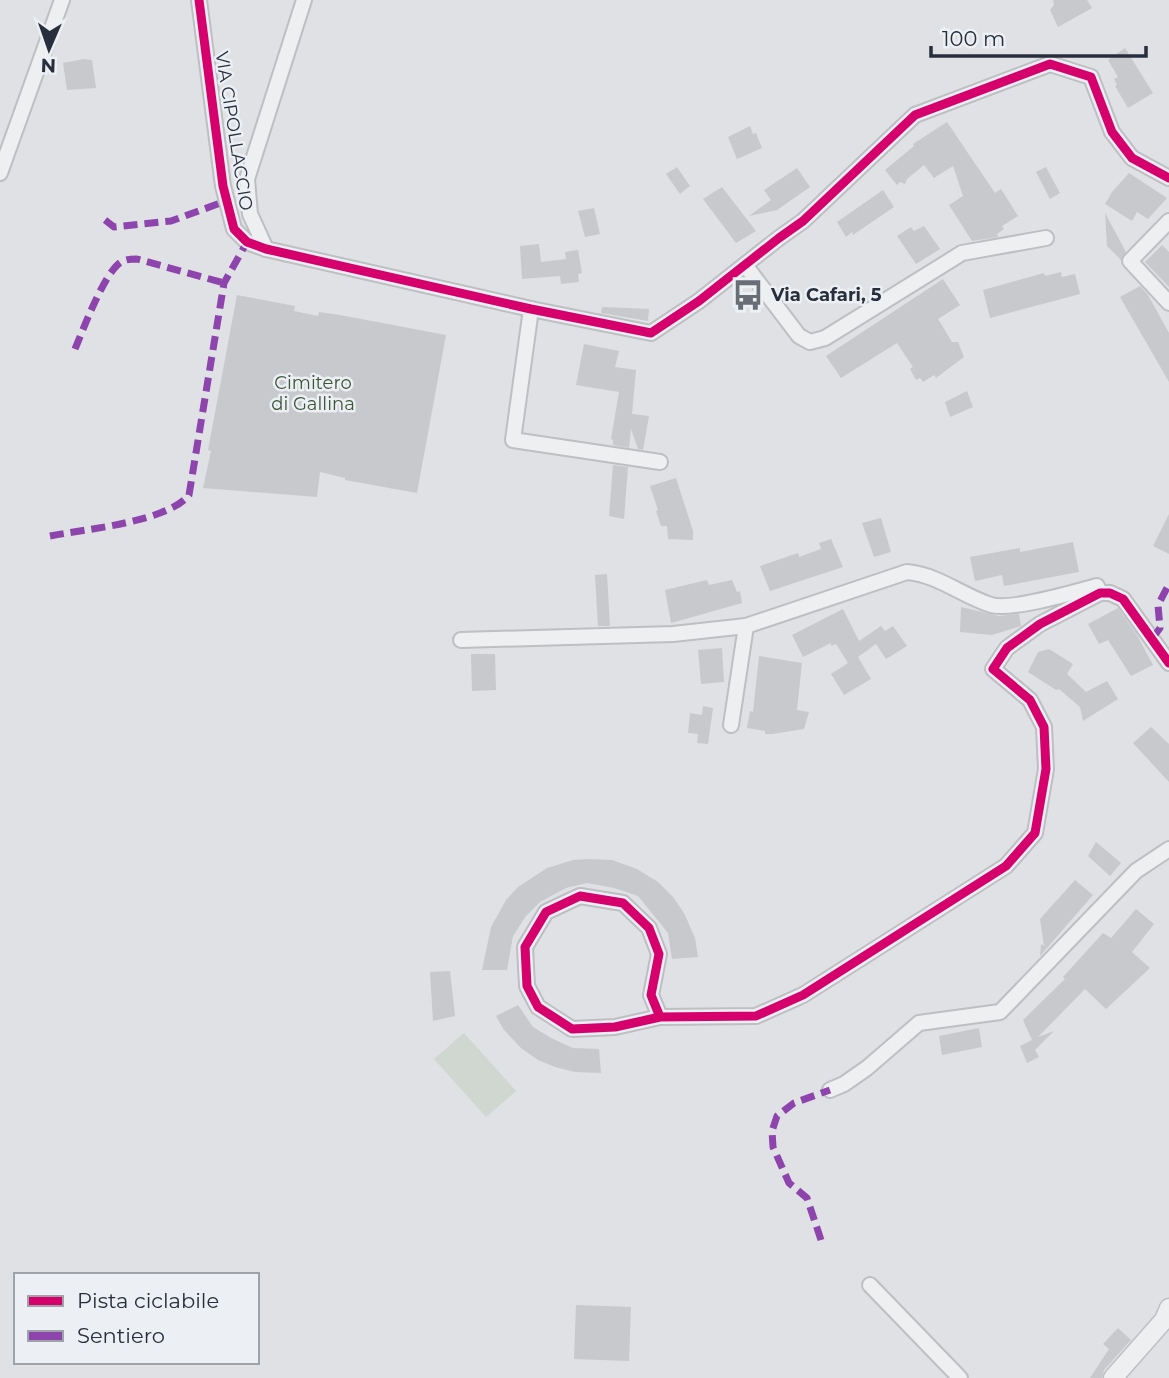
<svg xmlns="http://www.w3.org/2000/svg" width="1169" height="1378" font-family="Montserrat,sans-serif">
<style>
.green{fill:#cfd7d0}
.building{fill:#c7c9cc}
.lines{fill:none;stroke-linecap:round;stroke-linejoin:round}
.minor-casing{stroke:#bdbfc2;stroke-width:18}
.tertiary-casing{stroke:#bdbfc2;stroke-width:21}
.minor{stroke:#eeeff0;stroke-width:14}
.tertiary{stroke:#eeeff0;stroke-width:18}
.quiet{stroke:#8e44ad;stroke-width:7;stroke-dasharray:14 7;stroke-linecap:butt}
.cycleway-casing{stroke:#eceff3;stroke-width:13}
.cycleway{stroke:#d6006c;stroke-width:9}
.labels{text-anchor:middle;dominant-baseline:central;stroke-width:5;stroke-linejoin:round;paint-order:stroke}
.street-label{font-size:18px;fill:#282e3b;stroke:#eceff3}
.poi-label{font-size:18px;font-weight:bold;fill:#282e3b;stroke:#eceff3;text-anchor:start}
.park-label{font-size:18px;fill:#3b5537;stroke:#eceff3}
</style>
<rect width="100%" height="100%" fill="#dfe1e4"/>
<path class="green" d="M464,1033L516,1091L486,1117L434,1059Z"/>
<g class="building">
<path d="M1053,0H1087L1092,8L1058,27L1050,10L1054,5Z"/>
<path d="M1125,48L1153,93L1128,108L1115,86L1117,85L1114,79L1118,77L1108,60Z"/>
<path d="M84,59L92,60L96,88L67,90L63,63Z"/>
<path d="M947,122L995,193L1001,189L1018,216L1002,226L1004,229L997,234L998,237L972,241L949,205L963,196L953,166L934,178L924,165L907,179L905,184L900,182L897,185L885,170L914,146L913,144Z"/>
<path d="M750,126L753,134L756,133L762,148L737,159L728,137Z"/>
<path d="M677,167L690,186L680,194L666,174Z"/>
<path d="M1046,167L1060,193L1050,199L1036,172Z"/>
<path d="M797,168L810,187L777,210L749,216L771,200L764,190Z"/>
<path d="M1129,173L1167,198L1148,219L1137,212L1132,221L1105,204L1112,192Z"/>
<path d="M722,187L756,231L736,243L703,199Z"/>
<path d="M883,190L894,207L853,235L852,232L846,237L837,222Z"/>
<path d="M594,208L600,234L585,237L578,211Z"/>
<path d="M1105,213L1126,252L1121,260L1107,246Z"/>
<path d="M924,226L940,249L916,264L897,236L911,227L914,231Z"/>
<path d="M539,244L541,262L566,259L565,252L578,250L582,273L578,274L579,282L561,284L560,276L522,279L520,246Z"/>
<path d="M1162,245L1169,252V287L1145,262Z"/>
<path d="M1061,272L1062,277L1075,274L1080,294L990,318L983,290L1044,273L1045,276Z"/>
<path d="M943,279L960,305L938,319L952,342H958L964,357L936,378L934,375L923,382L920,378L916,380L910,369L913,367L897,343L841,378L826,356Z"/>
<path d="M1140,286L1148,295L1169,333V382L1120,297Z"/>
<path d="M237,295L295,306L294,311L318,316L319,312L340,315L446,335L417,493L345,480V478L320,472L317,497L203,488L211,451L208,450Z"/>
<path d="M602,307L649,309L648,321L601,313Z"/>
<path d="M584,344L619,351L615,367L636,370L632,414L649,416L643,450L638,449L631,429L629,448L613,445V440L611,439L619,392L576,385Z"/>
<path d="M967,391L973,407L950,417L945,402Z"/>
<path d="M613,465L628,467L624,519L609,516Z"/>
<path d="M676,478L693,531V540L668,539L667,526H661L656,511L658,510L650,486Z"/>
<path d="M1169,514V554L1153,546Z"/>
<path d="M881,518L891,552L874,557L862,523Z"/>
<path d="M831,539L843,567L770,591L760,566L798,553L799,557L821,549L819,543Z"/>
<path d="M1073,542L1079,572L1004,586L1002,575L975,581L970,557L1020,548V552Z"/>
<path d="M607,574L610,626H598L595,575Z"/>
<path d="M707,580L709,585L732,580L737,592L740,591L742,603L671,623L665,590Z"/>
<path d="M961,607L999,616L1019,614L1021,626L992,635L960,632Z"/>
<path d="M1118,608L1137,635L1153,665L1131,676L1108,640L1099,644L1088,624Z"/>
<path d="M843,609L859,641L881,626L885,631L893,626L907,646L886,659L876,644L858,657L871,679L844,695L831,674L848,663L836,644L831,646V643L803,657L792,635Z"/>
<path d="M722,648L724,682L701,684L698,650Z"/>
<path d="M1049,649L1073,664L1067,674L1086,692L1107,681L1118,699L1083,721L1080,707L1059,689L1056,690L1028,672L1038,652Z"/>
<path d="M471,654H495L496,690L472,691Z"/>
<path d="M759,656L802,663L797,710L809,712L804,729L772,734H765V731L747,728L750,711L753,712Z"/>
<path d="M703,706L713,708L708,744L697,743L698,734L688,733L690,713L702,715Z"/>
<path d="M1151,727L1169,744V782L1133,743Z"/>
<path d="M1096,842L1121,863L1110,876L1088,856Z"/>
<path d="M588,859L612,860L637,869L658,882L674,898L685,915L695,938L698,957L672,959L668,933L638,896L614,888L587,883L566,888L540,902L526,916L513,936L507,970H482L491,927L506,900L518,887L547,868L573,860Z"/>
<path d="M1075,880L1093,895L1040,956L1041,944L1044,946L1040,919Z"/>
<path d="M1136,909L1154,924L1132,952L1150,968L1106,1009L1085,989L1038,1037L1054,1031L1035,1050L1039,1057L1027,1063L1020,1046L1032,1040L1023,1020L1065,979L1063,977L1103,933L1111,938Z"/>
<path d="M450,971L455,1016L433,1021L430,972Z"/>
<path d="M518,1005L533,1027L551,1038L573,1048L599,1049L601,1073L575,1072L555,1067L538,1060L521,1048L504,1030L496,1016Z"/>
<path d="M979,1028L982,1047L942,1055L939,1036Z"/>
<path d="M576,1305L631,1307L629,1361L574,1359Z"/>
<path d="M1118,1328L1131,1340L1104,1370L1102,1378H1090L1109,1349L1103,1344Z"/>
</g>
<g class="lines">
<defs>
<g id="minor">
<path d="M199,0L223,186L234,229L247,242L266,249L531,309L651,333L699,301L779,238L803,221L915,115L1050,64L1091,77L1112,132L1132,158L1169,178"/>
<path d="M0,173L62,0"/>
<path d="M1169,221L1130,261L1169,303"/>
<path d="M266,249L250,214L247,179L304,0"/>
<path d="M745,265L799,336L810,342L825,338L962,253L1046,238"/>
<path d="M531,309L513,440L660,462"/>
<path d="M461,640L673,634L746,626L907,572C939,575 962,596 991,605C1011,611 1075,592 1097,586L1100,593"/>
<path d="M731,725L746,626"/>
<path d="M660,1017L651,995L659,954L649,928L623,903L580,896L546,912L525,947L527,986L538,1007L572,1029L615,1027L660,1017L756,1016L803,995L1006,866L1035,833L1046,769L1044,727L1030,700L993,669L1007,648L1040,624L1100,593H1110L1123,599L1169,663"/>
<path d="M830,1090L844,1084L867,1068L919,1023L1000,1012L1136,871L1169,849"/>
<path d="M870,1285L960,1378"/>
</g>
<path id="tertiary" d="M1113,1378L1164,1320L1169,1308"/>
</defs>
<use href="#minor" class="minor-casing"/>
<use href="#tertiary" class="tertiary-casing"/>
<use href="#minor" class="minor"/>
<use href="#tertiary" class="tertiary"/>
<g class="quiet">
<path d="M105,220L114,227L171,221L226,201"/>
<path d="M75,349C83,330 104,273 121,262C127,259 132,259 137,259L224,283"/>
<path d="M50,536C86,529 167,522 189,495L224,283L247,242"/>
<path d="M1152,639L1160,628L1158,605L1169,584"/>
<path d="M821,1240L807,1198L789,1183L773,1147L772,1131L777,1116L794,1103L830,1090"/>
</g>
<defs>
<g id="cycleway">
<path d="M199,0L223,186L234,229L247,242L266,249L531,309L651,333L699,301L779,238L803,221L915,115L1050,64L1091,77L1112,132L1132,158L1169,178"/>
<path d="M660,1017L651,995L659,954L649,928L623,903L580,896L546,912L525,947L527,986L538,1007L572,1029L615,1027L660,1017L756,1016L803,995L1006,866L1035,833L1046,769L1044,727L1030,700L993,669L1007,648L1040,624L1100,593H1110L1123,599L1169,663"/>
</g>
</defs>
<use href="#cycleway" class="cycleway-casing"/>
<use href="#cycleway" class="cycleway"/>
</g>
<defs>
<symbol id="bus-bare" viewBox="-9 -9 18 18"><path d="M-5-6H5V4H4V6H2V4H-2V6H-4V4H-5ZM-3.5-4V0h7V-4ZM-3.5 1.2v1.5H-2V1.2ZM2 1.2v1.5H3.5V1.2Z" fill="#686d76" stroke="#eceff3" stroke-width="2.5" paint-order="stroke"/></symbol>
</defs>
<g fill-rule="evenodd">
<use href="#bus-bare" x="726" y="273" width="44" height="44"/>
</g>
<g class="labels">
<g class="street-label">
<text transform="translate(234 131) rotate(81)">VIA CIPOLLACCIO</text>
</g>
<g class="poi-label">
<text x="771" y="295">Via Cafari, 5</text>
</g>
<g class="park-label">
<text x="313" y="383">Cimitero<tspan x="313" dy="21">di Gallina</tspan></text>
</g>
</g>
<rect x="14" y="1273" width="245" height="91" fill="#eceff3" stroke="#9ea2a9" stroke-width="2"/>
<rect x="28" y="1296" width="35" height="10" fill="#d6006c" stroke="#9ea2a9" stroke-width="2"/>
<text x="77" y="1308" font-size="21" fill="#282e3b">Pista ciclabile</text>
<rect x="28" y="1331" width="35" height="10" fill="#8e44ad" stroke="#9ea2a9" stroke-width="2"/>
<text x="77" y="1343" font-size="21" fill="#282e3b">Sentiero</text>
<g transform="translate(49 49) rotate(182)" stroke="#eceff3" stroke-width="5" paint-order="stroke">
<path d="M0-5L12 26L0 18L-12 26Z" fill="#282e3b"/>
<text y="-10" font-size="19" font-weight="bold" text-anchor="middle" fill="#282e3b">N</text>
</g>
<path d="M931 46v10h215v-10" fill="none" stroke="#282e3b" stroke-width="3.5"/>
<text x="942" y="46" font-size="21" fill="#282e3b" stroke="#eceff3" stroke-width="5" paint-order="stroke">100 m</text>
</svg>
